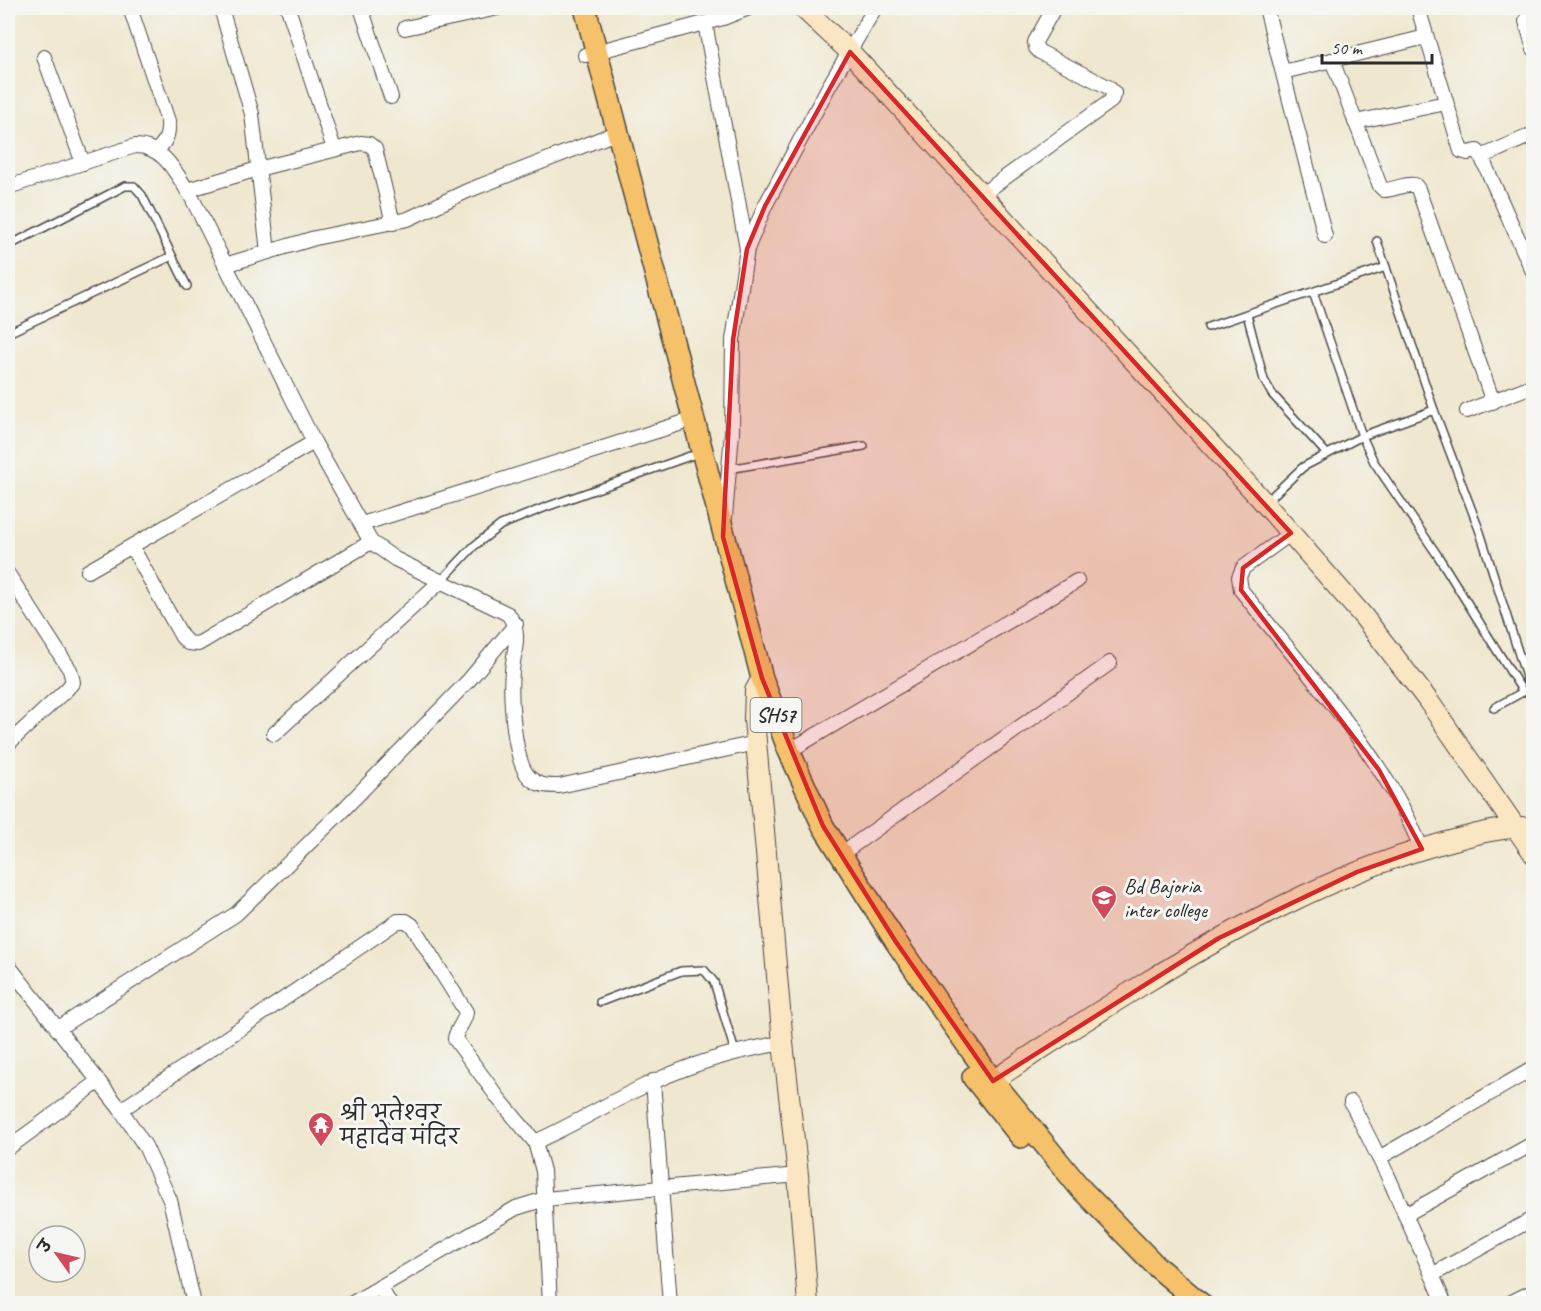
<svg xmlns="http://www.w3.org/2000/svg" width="1541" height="1311" font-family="Caveat,'Playpen Sans Deva',sans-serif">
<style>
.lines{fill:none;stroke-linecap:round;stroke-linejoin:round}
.lane-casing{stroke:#484744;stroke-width:10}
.street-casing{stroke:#484744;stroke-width:16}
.secondary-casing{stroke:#484744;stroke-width:22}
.primary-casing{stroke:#484744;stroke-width:24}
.lane{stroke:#fff;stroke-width:7}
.street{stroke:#fff;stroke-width:14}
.secondary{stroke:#fbe6c4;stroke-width:20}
.primary{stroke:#f5c16b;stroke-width:21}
.marked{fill:#d62828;fill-opacity:0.2;stroke:#d62828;stroke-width:4.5;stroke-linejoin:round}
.labels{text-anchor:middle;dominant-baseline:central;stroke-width:6;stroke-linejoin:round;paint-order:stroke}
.shield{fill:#f6f6f2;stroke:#686867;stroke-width:1.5}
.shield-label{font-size:20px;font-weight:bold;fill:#2b2b2b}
.poi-label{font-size:21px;fill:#2b2b2b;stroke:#f6f6f2;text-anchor:start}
</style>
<rect width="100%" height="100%" fill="#f6f6f2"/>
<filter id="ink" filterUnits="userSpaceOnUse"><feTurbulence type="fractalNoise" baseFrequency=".0167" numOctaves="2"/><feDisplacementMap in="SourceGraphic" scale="12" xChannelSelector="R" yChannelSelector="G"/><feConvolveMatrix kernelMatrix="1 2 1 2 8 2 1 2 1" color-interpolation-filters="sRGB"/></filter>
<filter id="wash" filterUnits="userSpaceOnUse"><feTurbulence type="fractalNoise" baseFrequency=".008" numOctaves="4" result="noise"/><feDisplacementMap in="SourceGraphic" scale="24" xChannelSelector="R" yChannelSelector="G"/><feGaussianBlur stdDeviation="1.35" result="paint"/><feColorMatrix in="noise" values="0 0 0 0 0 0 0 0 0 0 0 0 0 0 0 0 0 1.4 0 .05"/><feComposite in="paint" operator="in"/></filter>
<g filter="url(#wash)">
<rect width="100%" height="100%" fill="#efe7cf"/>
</g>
<g filter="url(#ink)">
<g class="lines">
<defs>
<g id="lane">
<path d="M1377,241L1434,410L1480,532L1529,686L1528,689L1494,708"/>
<path d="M8,246L125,186H134L142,195L187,286"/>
<path d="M1313,292L1362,436L1374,462L1438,556L1523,692"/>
<path d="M1247,314L1264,380L1272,394L1327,454"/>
<path d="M1208,327L1386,267"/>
<path d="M8,333L172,256"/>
<path d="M728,469L864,446"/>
<path d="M1267,501L1303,467L1362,436L1434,410"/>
<path d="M441,581L474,546L501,525L546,507L690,456"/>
<path d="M600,1002L681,971L704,970L714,982L735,1052"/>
</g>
<g id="street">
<path d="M130,8L168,121C169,135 166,142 156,151"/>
<path d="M221,8L252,114L268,252"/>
<path d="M288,8L334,149"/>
<path d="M361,8L391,97"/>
<path d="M1266,8L1325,236"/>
<path d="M1418,8L1461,151L1468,153L1477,151L1480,154L1534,274"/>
<path d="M1531,8L1526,21L1534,49"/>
<path d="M705,23L747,249"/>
<path d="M405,28L498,8"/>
<path d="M585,55L723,18L749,8"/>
<path d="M44,57L83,163"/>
<path d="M1332,60L1380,186L1384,190C1395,190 1404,183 1415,185L1418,189L1493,402"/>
<path d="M1283,72L1426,37"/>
<path d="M1355,122L1446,103"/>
<path d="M1481,157L1534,134"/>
<path d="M8,187L135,146C165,146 176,174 191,196L314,442L371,542L395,559L508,614C522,633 514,648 512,671C510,693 513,763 530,778C539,786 547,786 559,786L756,743"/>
<path d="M187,190L258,169L361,143L369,144L375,149L393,223"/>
<path d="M981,195L1111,101L1114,93L1108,87L1040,52L1036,48L1035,42L1054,8"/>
<path d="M225,265L315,238L408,219L467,191L608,136"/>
<path d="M1467,411L1534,385"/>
<path d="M725,517L732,433L733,340L747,249L765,206L829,86L875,8"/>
<path d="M362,524L682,423"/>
<path d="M1291,533L1243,568L1239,577L1241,590C1295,659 1361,731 1402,807C1410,821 1415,835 1422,849"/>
<path d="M132,547L182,637L188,643L198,644L371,542"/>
<path d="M88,571L314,442"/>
<path d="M8,574L70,670L73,682L67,689L8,744"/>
<path d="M274,734L441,581"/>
<path d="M789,751L1077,581"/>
<path d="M841,854L1110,663"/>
<path d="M8,965L121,1110L145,1146L170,1200L194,1304"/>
<path d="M57,1029L236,914L342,811L469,680L516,624"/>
<path d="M653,1081L670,1304"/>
<path d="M1351,1102L1388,1176L1445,1304"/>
<path d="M121,1110L398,921H406L412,925L466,1012C465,1023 456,1029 455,1039L499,1099L535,1142L543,1171L550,1304"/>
<path d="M535,1142C576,1124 614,1099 655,1081C696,1062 739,1050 783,1043"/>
<path d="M8,1148L98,1082"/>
<path d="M1379,1158L1534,1068"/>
<path d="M1405,1215L1534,1143"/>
<path d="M1432,1275L1534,1218"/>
<path d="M380,1287L390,1304"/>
<path d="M351,1304L516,1208L545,1199L798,1175"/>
<path d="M1508,1304L1534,1291"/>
</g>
<g id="secondary">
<path d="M803,8L850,52L1260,498L1363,616L1427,699L1534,854"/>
<path d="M762,678L755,691L754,719L783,1043L798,1175L808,1304"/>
<path d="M993,1081C1042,1047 1092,1016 1142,985C1235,928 1331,875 1436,845C1468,836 1500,826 1534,827"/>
</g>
<g id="primary">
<path d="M585,8L762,678L789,751L823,826L896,942L953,1025L993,1081L1081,1189L1157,1267L1201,1304"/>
<path d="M973,1077L1021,1137"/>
</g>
</defs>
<use href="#lane" class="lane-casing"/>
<use href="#street" class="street-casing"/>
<use href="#secondary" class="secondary-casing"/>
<use href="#primary" class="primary-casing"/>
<use href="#lane" class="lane"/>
<use href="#street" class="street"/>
<use href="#secondary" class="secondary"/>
<use href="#primary" class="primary"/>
</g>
</g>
<path class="marked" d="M850,52L1291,533L1243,568L1241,590L1379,770L1422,849L1357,872L1219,938L993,1081L896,942L823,826L762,678L723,537L733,340L747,249L765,206Z"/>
<defs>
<symbol id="school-pin" viewBox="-11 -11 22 30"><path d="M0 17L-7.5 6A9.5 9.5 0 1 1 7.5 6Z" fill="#d1495b" stroke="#f6f6f2"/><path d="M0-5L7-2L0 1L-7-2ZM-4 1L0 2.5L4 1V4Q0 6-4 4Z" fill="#fff"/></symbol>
<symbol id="temple-pin" viewBox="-11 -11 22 30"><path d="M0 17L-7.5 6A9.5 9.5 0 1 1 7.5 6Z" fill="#d1495b" stroke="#f6f6f2"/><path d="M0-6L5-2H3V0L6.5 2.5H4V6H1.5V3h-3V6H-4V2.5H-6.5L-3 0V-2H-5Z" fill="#fff"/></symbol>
</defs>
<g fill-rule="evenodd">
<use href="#school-pin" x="1089" y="883" width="30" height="40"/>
<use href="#temple-pin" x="306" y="1110" width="30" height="40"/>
</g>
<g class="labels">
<rect class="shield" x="750.5" y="698" width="51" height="34" rx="4.5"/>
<g class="shield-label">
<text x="776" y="715">SH57</text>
</g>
<g class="poi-label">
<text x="1124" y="886">Bd Bajoria<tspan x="1124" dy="24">inter college</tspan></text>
<text x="340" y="1113">श्री भूतेश्वर<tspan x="340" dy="24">महादेव मंदिर</tspan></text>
</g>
</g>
<rect width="1541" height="1311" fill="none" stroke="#f6f6f2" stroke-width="30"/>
<g transform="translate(57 1254) rotate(304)"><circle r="28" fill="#f6f6f2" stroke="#a5a5a2" stroke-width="1.5"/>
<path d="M0-4.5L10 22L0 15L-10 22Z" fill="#d1495b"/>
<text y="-9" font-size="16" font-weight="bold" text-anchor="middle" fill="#2b2b2b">उ</text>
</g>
<path d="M1322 54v9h110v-9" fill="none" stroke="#2b2b2b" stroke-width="3"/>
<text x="1331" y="54" font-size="18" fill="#2b2b2b" stroke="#f6f6f2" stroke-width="4.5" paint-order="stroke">50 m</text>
</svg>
